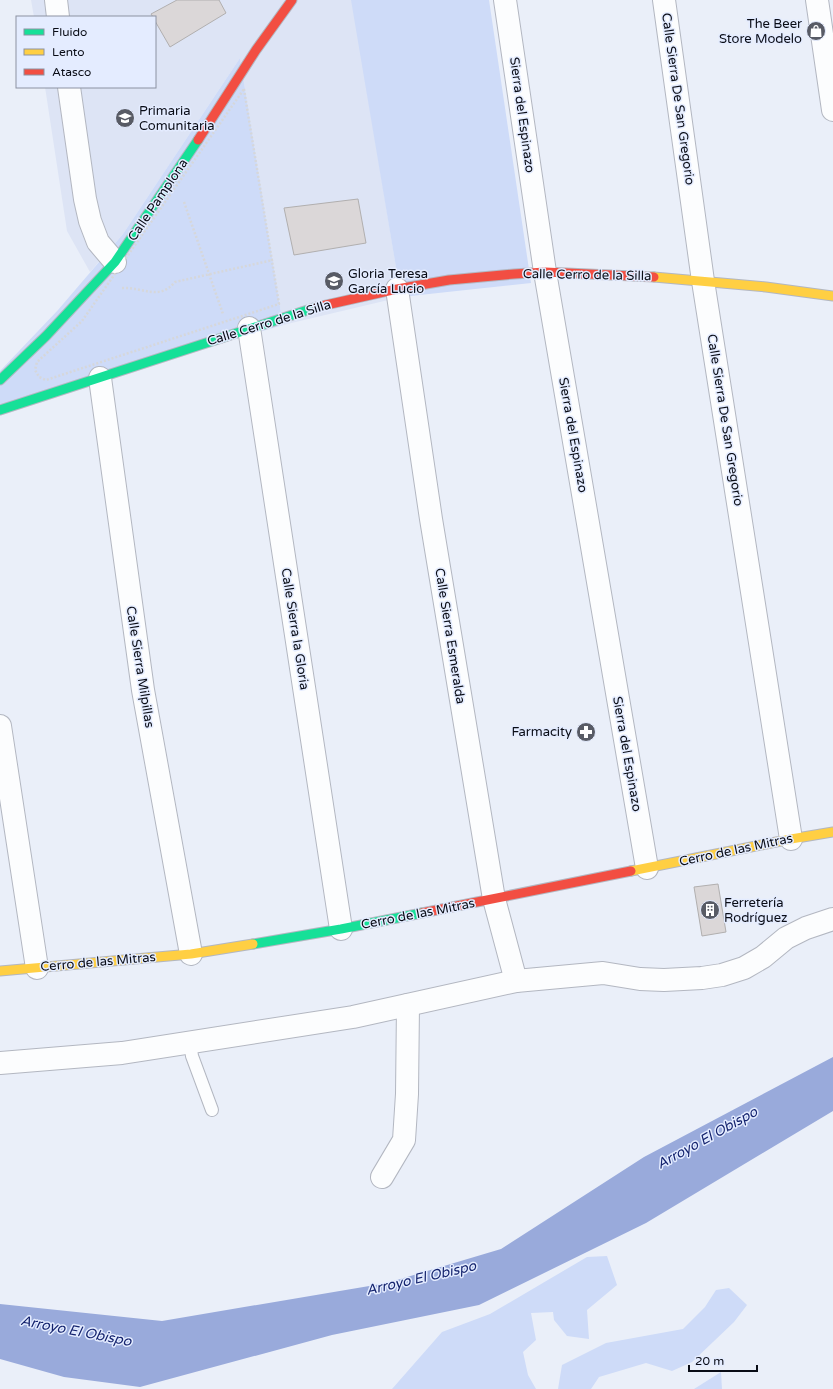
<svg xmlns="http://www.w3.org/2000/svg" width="833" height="1389" font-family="'Varela Round',sans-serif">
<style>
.built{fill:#dde4f5}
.green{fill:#cedbf8}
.water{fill:#99aadb}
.building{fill:#dbd7d8;stroke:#b1afaf}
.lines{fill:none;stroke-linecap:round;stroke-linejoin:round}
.lane-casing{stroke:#b3b7c1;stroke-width:14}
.street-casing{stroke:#b3b7c1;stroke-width:24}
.fast-casing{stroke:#b3b7c1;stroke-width:11}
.slow-casing{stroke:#b3b7c1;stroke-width:11}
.jam-casing{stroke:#b3b7c1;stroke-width:11}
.path{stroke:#d6d7da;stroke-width:2.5;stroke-dasharray:2 2;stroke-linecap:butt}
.lane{stroke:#fcfdfe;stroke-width:12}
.street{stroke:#fcfdfe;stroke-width:22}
.fast{stroke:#16e098;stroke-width:9}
.slow{stroke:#ffcf43;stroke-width:9}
.jam{stroke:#f24e42;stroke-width:9}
.labels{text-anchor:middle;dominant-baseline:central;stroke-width:3;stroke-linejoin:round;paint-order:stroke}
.poi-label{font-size:13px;fill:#090c16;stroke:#e4ecff;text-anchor:start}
.street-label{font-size:13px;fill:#090c16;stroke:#e4ecff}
.water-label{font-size:14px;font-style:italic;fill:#14236e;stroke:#e4ecff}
</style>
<rect width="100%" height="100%" fill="#eaeff9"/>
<path class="built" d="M31,0H352L401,297L283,325L240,58L123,234L90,272L67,231L45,87H155V17H34Z"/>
<g class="green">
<path d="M351,0H489L531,283L401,297Z"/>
<path d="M240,58L283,325L0,407V371L58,310L123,234Z"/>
<path d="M607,1256L617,1285L587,1310L589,1339L567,1336L554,1320L553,1312L531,1313L536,1340L523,1352L528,1375L536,1389H392L442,1332L490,1314L587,1257Z"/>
<path d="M729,1288L747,1305L734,1322L692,1362L672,1371L646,1363L599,1377L591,1389H558L562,1365L606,1343L683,1329L705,1307L716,1290Z"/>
<path d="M721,1372L722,1389H694Z"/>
</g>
<path class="water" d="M833,1057V1111L646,1223L479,1305L332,1335L140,1387L64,1377L0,1359V1304L162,1321L387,1283L501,1249L644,1157Z"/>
<g class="building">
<path d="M177,0H219L226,13L170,47L155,21V17H153L151,14Z"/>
<path d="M358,199L366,243L294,255L284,208Z"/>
<path d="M718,884L726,932L702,936L694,887Z"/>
</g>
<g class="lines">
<defs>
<path id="lane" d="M190,1043L192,1056L212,1110"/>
<g id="street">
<path d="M56,0L58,17"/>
<path d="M505,0L545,272L647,868"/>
<path d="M664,0L703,281L791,839"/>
<path d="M817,0L833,110"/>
<path d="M69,87L85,199L90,221L98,242L115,262"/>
<path d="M397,289L431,519L494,899L516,981"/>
<path d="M249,328L341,929"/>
<path d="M100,378L143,690L191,954"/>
<path d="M0,726L37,968"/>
<path d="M0,1063L122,1053L353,1017L516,981L603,973L640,979L664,980L702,978L722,975L744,968L763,957L786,938L806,928L833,919"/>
<path d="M382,1177L404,1140L407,1094L408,1005"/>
</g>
<g id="fast">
<path d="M0,380L46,336L115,262L198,140"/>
<path d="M0,410L317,307"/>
<path d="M253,944L341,929L422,913"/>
</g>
<g id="slow">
<path d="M654,277L766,287L833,296"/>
<path d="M631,871L791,839L833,832"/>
<path d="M0,971L191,954L253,944"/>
</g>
<g id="jam">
<path d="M198,140L256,50L292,0"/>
<path d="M317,307L397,289L449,280L514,274L545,272L654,277"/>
<path d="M422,913L631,871"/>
</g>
</defs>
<use href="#lane" class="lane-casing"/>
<use href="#street" class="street-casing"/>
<use href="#fast" class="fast-casing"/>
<use href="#slow" class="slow-casing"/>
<use href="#jam" class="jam-casing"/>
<g class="path">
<path d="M244,89L279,304L46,380L39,377L35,370L37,362L82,321Z"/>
<path d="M184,202L223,314"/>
<path d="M122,288C143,287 159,301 175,282L273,260"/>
</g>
<use href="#lane" class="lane"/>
<use href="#street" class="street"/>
<use href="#fast" class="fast"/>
<use href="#slow" class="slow"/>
<use href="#jam" class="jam"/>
</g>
<defs>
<symbol id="shop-disc" viewBox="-11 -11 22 22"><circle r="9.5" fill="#585b65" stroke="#e4ecff"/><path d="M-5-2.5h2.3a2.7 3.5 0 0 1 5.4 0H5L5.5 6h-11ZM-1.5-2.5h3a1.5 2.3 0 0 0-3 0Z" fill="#fff"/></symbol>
<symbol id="school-disc" viewBox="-11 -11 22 22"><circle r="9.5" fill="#585b65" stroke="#e4ecff"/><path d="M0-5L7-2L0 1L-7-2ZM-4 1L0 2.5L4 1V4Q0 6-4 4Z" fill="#fff"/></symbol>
<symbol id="pharmacy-disc" viewBox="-11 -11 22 22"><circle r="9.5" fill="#585b65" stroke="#e4ecff"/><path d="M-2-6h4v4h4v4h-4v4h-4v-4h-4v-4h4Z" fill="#fff"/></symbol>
<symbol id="building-disc" viewBox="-11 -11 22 22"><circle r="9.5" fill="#585b65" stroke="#e4ecff"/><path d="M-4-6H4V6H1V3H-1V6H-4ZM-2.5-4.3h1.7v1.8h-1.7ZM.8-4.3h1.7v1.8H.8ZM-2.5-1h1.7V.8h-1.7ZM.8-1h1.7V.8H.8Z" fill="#fff"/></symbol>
</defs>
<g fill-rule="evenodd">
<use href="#shop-disc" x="805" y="20" width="22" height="22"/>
<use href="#school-disc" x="114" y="107" width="22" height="22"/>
<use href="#school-disc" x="323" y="270" width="22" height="22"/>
<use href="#pharmacy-disc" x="575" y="721" width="22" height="22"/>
<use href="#building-disc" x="699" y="899" width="22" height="22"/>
</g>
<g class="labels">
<g class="poi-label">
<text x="802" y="24" text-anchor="end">The Beer<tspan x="802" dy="15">Store Modelo</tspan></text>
<text x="139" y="111">Primaria<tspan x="139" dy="15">Comunitaria</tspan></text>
<text x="348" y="274">Gloria Teresa<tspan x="348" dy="15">García Lucio</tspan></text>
<text x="572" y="732" text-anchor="end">Farmacity</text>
<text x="724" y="903">Ferretería<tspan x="724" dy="15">Rodríguez</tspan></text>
</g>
<g class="street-label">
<text transform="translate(678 99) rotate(82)">Calle Sierra De San Gregorio</text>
<text transform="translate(522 115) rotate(82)">Sierra del Espinazo</text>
<text transform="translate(158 200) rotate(-56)">Calle Pamplona</text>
<text transform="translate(587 275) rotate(1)">Calle Cerro de la Silla</text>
<text transform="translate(269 323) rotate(-17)">Calle Cerro de la Silla</text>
<text transform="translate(725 420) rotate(81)">Calle Sierra De San Gregorio</text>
<text transform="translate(573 435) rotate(80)">Sierra del Espinazo</text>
<text transform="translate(295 629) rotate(81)">Calle Sierra la Gloria</text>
<text transform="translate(450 636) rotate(81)">Calle Sierra Esmeralda</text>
<text transform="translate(140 667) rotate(81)">Calle Sierra Milpillas</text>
<text transform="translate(627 754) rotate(80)">Sierra del Espinazo</text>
<text transform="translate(736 850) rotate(-12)">Cerro de las Mitras</text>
<text transform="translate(418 914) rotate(-11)">Cerro de las Mitras</text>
<text transform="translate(98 962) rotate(-5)">Cerro de las Mitras</text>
</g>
<g class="water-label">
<text transform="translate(707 1138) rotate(-29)">Arroyo El Obispo</text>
<text transform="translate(421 1278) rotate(-13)">Arroyo El Obispo</text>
<text transform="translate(76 1331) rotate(11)">Arroyo El Obispo</text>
</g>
</g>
<rect x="16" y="16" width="140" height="72" fill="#e4ecff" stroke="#8c92a2"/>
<rect x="24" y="29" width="20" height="6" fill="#16e098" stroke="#8c92a2"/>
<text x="52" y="36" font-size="12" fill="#090c16">Fluido</text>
<rect x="24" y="49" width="20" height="6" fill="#ffcf43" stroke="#8c92a2"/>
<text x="52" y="56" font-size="12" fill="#090c16">Lento</text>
<rect x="24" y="69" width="20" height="6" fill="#f24e42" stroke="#8c92a2"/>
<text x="52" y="76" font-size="12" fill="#090c16">Atasco</text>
<path d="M689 1365v6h68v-6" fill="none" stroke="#090c16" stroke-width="2"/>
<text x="695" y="1365" font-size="12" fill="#090c16" stroke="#e4ecff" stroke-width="3" paint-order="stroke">20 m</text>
</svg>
